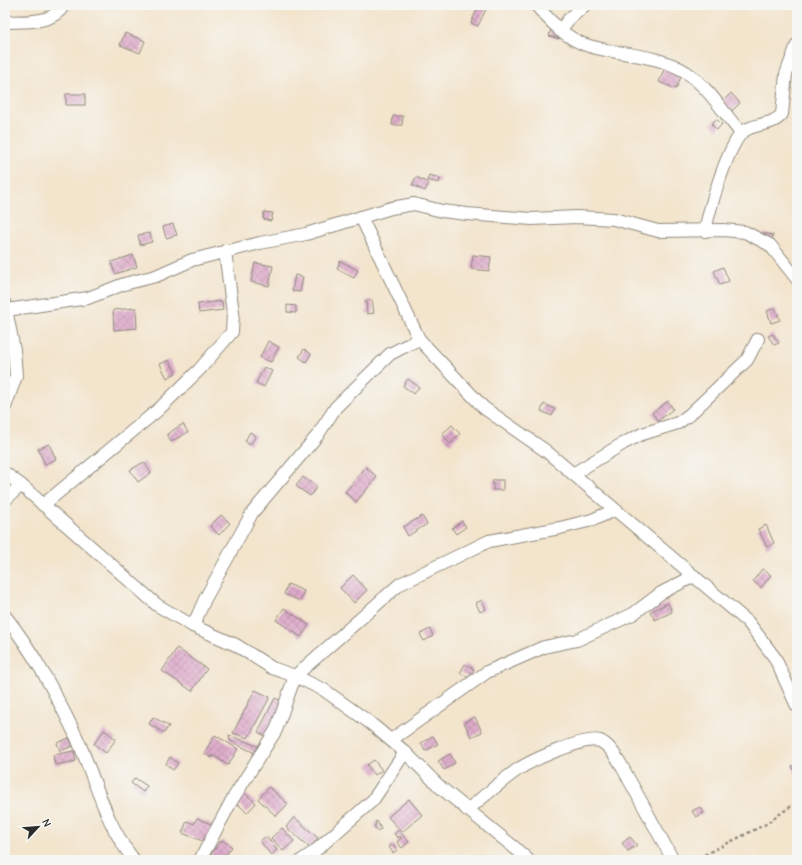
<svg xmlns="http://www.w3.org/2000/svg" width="802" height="865" font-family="'Comic Neue',sans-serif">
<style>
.building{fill:url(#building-cross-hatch)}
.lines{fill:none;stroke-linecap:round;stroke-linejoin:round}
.street-casing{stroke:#8f887c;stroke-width:14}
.path{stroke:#8f887c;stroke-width:2.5;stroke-dasharray:3 3;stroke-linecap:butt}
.street{stroke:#fff;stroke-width:12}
</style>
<defs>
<pattern id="building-cross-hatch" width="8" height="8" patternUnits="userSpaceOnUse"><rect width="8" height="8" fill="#dfaacb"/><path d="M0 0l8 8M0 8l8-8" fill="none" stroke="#b58ba5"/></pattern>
</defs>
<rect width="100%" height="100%" fill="#f6f6f2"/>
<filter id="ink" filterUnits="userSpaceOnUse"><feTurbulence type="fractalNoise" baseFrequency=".025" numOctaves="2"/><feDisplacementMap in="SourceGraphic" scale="8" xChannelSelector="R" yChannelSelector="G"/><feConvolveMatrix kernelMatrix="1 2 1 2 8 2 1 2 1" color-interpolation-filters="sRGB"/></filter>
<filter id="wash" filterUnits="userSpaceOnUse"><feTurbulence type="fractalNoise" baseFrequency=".012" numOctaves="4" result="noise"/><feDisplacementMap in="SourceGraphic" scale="16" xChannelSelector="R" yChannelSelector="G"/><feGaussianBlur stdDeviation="0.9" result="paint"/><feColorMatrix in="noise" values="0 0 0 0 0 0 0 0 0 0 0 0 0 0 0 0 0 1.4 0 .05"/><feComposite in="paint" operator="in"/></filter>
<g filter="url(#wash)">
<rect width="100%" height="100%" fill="#f3e4cc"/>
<g id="blocks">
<g class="building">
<path d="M479,5L486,9L478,26L471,23Z"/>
<path d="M551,29L561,33L559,39L549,36Z"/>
<path d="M125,33L145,41L140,53L120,45Z"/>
<path d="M665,67L682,74L676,89L659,82Z"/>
<path d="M731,93L740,103L732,111L723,101Z"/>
<rect x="66" y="94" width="19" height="11"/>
<path d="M393,116H403L402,125H392Z"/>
<path d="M716,119L722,124L717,130L711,124Z"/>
<path d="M429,175L440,178L439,183L427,180Z"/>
<path d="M416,177L429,183L425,191L412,185Z"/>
<path d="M264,212L273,213L271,221L263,219Z"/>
<path d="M173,224L177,235L166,238L163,227Z"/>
<path d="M150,233L152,242L140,245L138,235Z"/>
<path d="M763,233L773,235L772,239L762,237Z"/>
<path d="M133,255L137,267L115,274L111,262Z"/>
<path d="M473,255L491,257L489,271L471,269Z"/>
<path d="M340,261L358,270L354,278L337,269Z"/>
<path d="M255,263L273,266L269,286L251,282Z"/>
<path d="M723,267L729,281L720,285L714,271Z"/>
<path d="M295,275L303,277L300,292L292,291Z"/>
<path d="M372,300L374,313L367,314L366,301Z"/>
<path d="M222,301L223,310L199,313L198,304Z"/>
<path d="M287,305L296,306V313L287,312Z"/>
<path d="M136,308L137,328L114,330L113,310Z"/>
<path d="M775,308L780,320L771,323L767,311Z"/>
<path d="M773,334L779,343L774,345L768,336Z"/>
<path d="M268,341L279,347L271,362L260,357Z"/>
<path d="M304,349L311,354L306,362L299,357Z"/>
<path d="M169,360L176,373L167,378L160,364Z"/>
<path d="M264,367L272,371L264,387L256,383Z"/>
<path d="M408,379L419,387L414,394L403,386Z"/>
<path d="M668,401L673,409L658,421L652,413Z"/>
<path d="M544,404L555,409L552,416L541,411Z"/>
<path d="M183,424L188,432L171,442L167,434Z"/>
<path d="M452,425L460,434L450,444L442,434Z"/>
<path d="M250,432L256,436L250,445L245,441Z"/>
<path d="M49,444L56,459L45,464L38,449Z"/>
<path d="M144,462L151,473L138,482L130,470Z"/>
<path d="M366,467L377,477L356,502L345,492Z"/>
<path d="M303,477L317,487L310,496L296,486Z"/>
<rect x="493" y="480" width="10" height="10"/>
<path d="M221,515L230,523L219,535L210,526Z"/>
<path d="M422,516L427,524L408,536L403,527Z"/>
<path d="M462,521L466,527L456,534L452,528Z"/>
<path d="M766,525L774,543L767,547L758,529Z"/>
<path d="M762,569L771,575L761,588L753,581Z"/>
<path d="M353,575L367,590L354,603L340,588Z"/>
<path d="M288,584L304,591L300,601L284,594Z"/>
<path d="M482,600L486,609L480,612L476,603Z"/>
<path d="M668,603L672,612L655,620L650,612Z"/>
<path d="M284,608L309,625L301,637L276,620Z"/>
<path d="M430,629L433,636L424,641L420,634Z"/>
<path d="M177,648L207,669L192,691L162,671Z"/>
<path d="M465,664L474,669L469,678L460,673Z"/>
<path d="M255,690L270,697L248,738L233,733Z"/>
<path d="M275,698L284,702L267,737L258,732Z"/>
<path d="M153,717L169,726L164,733L149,724Z"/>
<path d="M475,717L482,732L471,737L464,722Z"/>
<path d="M104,730L116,739L106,753L94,744Z"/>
<path d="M215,735L238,749L228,765L212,755L211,758L204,753Z"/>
<path d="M229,735L262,748L257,754L230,741Z"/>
<path d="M433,736L438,744L425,751L421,743Z"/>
<path d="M69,738L73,746L60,751L57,743Z"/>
<path d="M74,751L76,761L55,765L53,755Z"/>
<path d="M450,754L455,763L444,770L438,761Z"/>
<path d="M170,757L178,763L173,770L166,764Z"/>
<path d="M374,760L382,770L375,775L367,765Z"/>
<path d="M797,763V775L792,766Z"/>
<path d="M135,778L147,786L143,792L131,783Z"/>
<path d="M269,787L288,804L276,816L258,799Z"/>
<path d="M245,793L256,803L247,813L236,802Z"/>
<path d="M409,799L422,815L402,832L388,817Z"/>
<path d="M700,807L704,813L696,817L692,811Z"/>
<path d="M294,817L318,838L310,848L286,827Z"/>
<path d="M197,818L213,825L205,842L182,833L187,821L194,824Z"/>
<path d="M377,821L381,829L377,831L374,826L376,825L375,822Z"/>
<path d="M282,828L294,841L283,851L271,838Z"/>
<path d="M398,830L409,842L402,848L397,842L401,838L400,836L398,838L394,834Z"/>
<path d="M266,836L277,850L271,855L260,841Z"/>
<path d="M630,837L637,845L628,851L622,843Z"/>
<path d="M222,840L232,847L222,860H218L211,854Z"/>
<path d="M393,844L397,850L393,853L389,847Z"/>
</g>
</g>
</g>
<g filter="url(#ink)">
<use href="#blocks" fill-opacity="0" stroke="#8f887c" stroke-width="1"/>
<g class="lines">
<defs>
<g id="street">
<path d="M536,5C551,22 566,39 589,46C620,55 657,54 686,72C708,87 724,113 741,133"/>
<path d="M5,22C25,21 52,25 64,5"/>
<path d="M560,31L568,20L585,5"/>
<path d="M361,217L419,339L484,408L546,451L748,622L775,658L797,706"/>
<path d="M705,231C709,211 728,143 744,131C755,123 773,126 782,114L786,74L797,45"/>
<path d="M7,310L88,298L124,284L156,276L192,260L260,243L306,234L391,208L414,204L442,211L467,214L532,219L577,217L614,219L658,231L723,230L745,232L770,245L797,279"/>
<path d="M5,407L16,376L14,350L5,304"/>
<path d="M5,473L21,485L157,605L193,626L236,645L272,668L295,676L324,690L369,722L405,752L440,787L515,848L528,860"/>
<path d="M573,474L624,443L642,434L678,423L689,415L747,360L758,339"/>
<path d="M5,500L21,485"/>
<path d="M43,505L158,410L199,370L232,332L233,313L225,251"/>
<path d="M5,616C34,652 56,695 76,736C95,778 105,824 134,860"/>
<path d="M193,626L205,599L252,513L317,436L336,407L390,354L419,339"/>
<path d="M391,740L487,672L544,647L577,640L633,614L661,593L694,576"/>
<path d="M467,810C484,797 500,782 517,770C530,761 585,736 600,741C609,745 615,755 620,763L673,860"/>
<path d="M200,860L232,800L276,730L295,676L400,584L489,541L560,528L592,520L615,510"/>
<path d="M302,860L314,852L373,800L405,752"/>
</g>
</defs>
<use href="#street" class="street-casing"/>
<path class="path" d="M694,860L766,824L797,802"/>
<use href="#street" class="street"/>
</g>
</g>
<rect width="802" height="865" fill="none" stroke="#f6f6f2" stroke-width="20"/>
<g transform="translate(38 827) rotate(64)" stroke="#f6f6f2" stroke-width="3" paint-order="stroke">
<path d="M0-3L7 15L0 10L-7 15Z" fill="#2b2b2b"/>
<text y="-6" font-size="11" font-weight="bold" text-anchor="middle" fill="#2b2b2b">N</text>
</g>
</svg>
